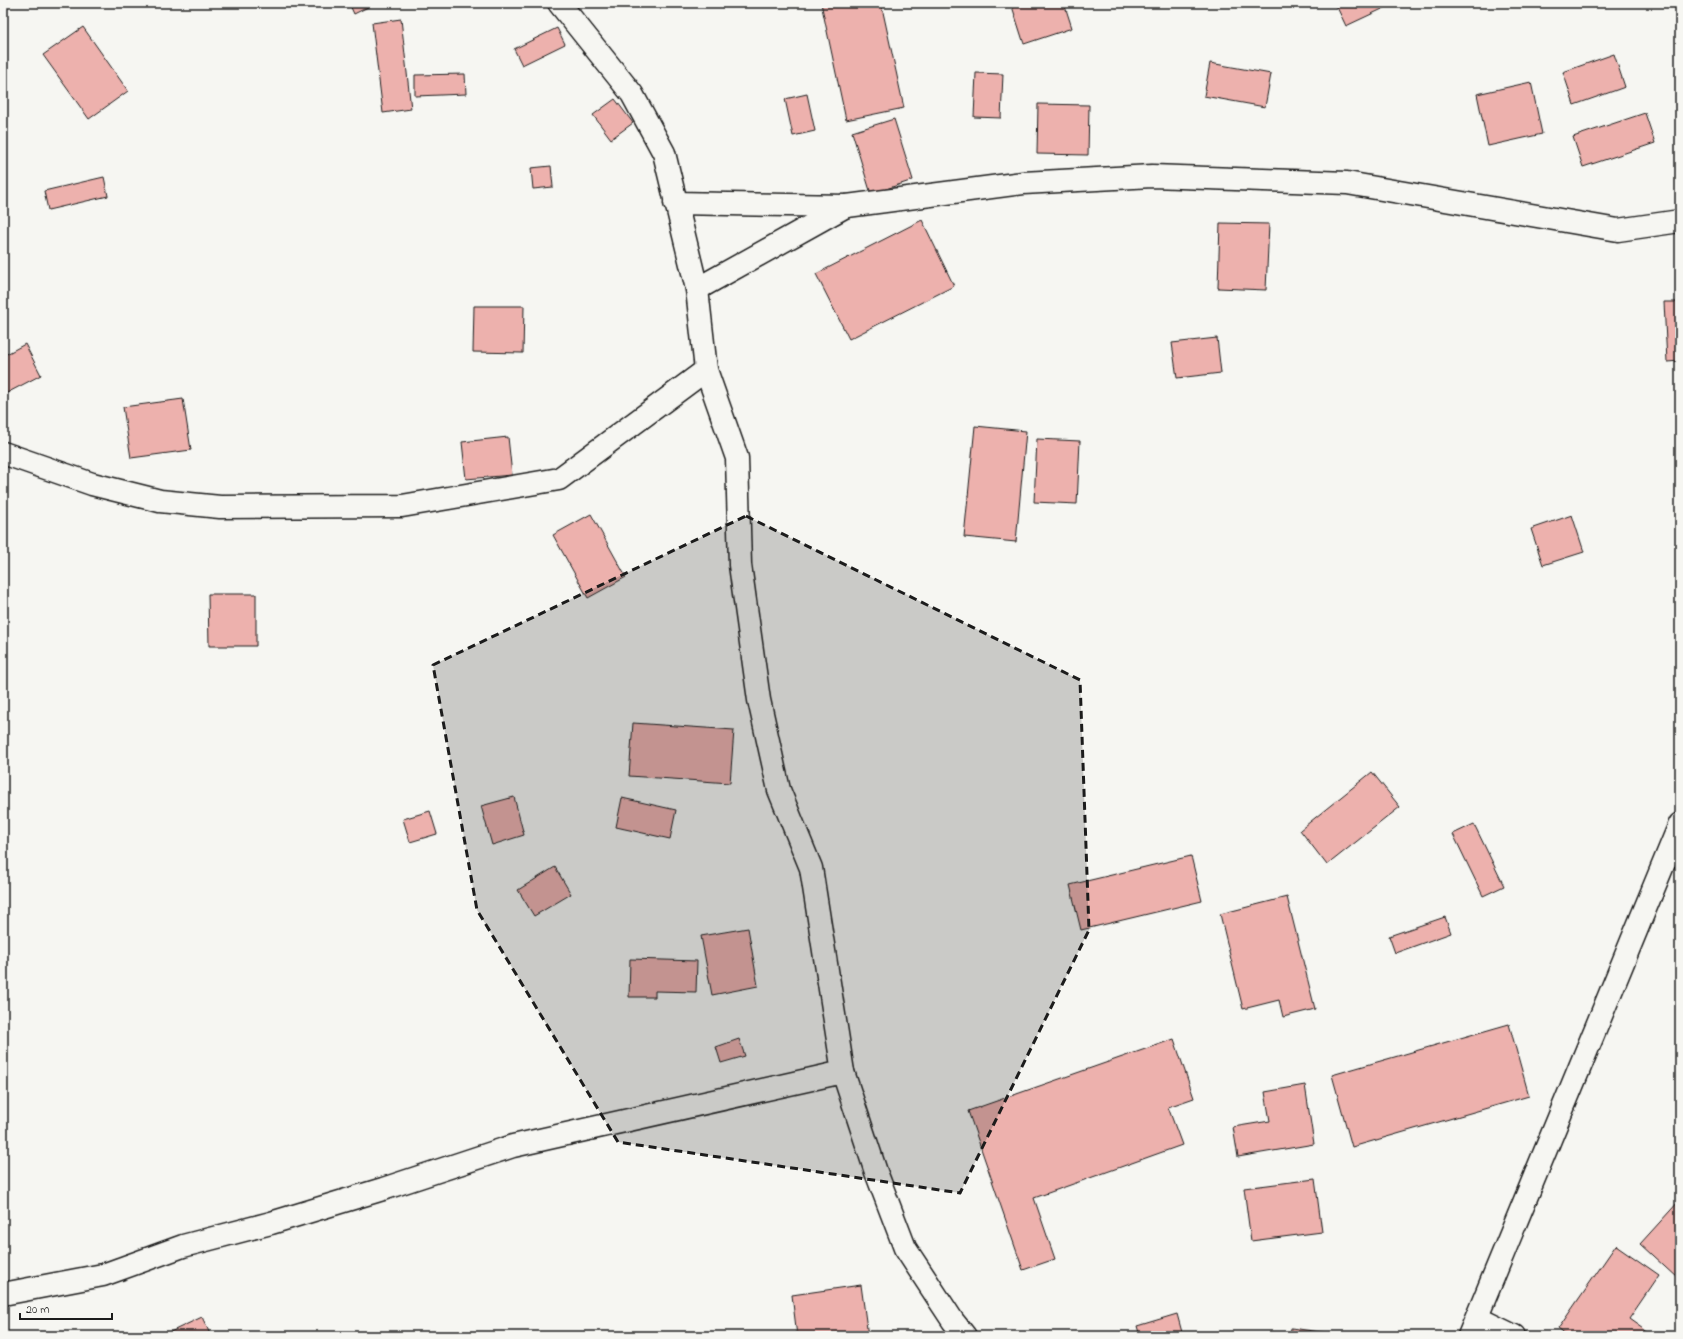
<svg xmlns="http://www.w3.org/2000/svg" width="1683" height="1339" font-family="'Indie Flower',sans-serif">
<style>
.building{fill:#edb1ad;stroke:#1c1c1c}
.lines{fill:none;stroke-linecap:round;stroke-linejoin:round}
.street-casing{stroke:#1c1c1c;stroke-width:25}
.secondary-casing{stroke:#1c1c1c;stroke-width:25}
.street{stroke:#f6f6f2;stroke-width:22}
.secondary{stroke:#f6f6f2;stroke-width:22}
.marked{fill:#1c1c1c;fill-opacity:0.2;stroke:#1c1c1c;stroke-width:3;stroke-dasharray:8 5;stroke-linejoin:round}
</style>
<rect width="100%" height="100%" fill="#f6f6f2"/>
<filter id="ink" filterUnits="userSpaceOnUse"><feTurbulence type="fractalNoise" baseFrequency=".025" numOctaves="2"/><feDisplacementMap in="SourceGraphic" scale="8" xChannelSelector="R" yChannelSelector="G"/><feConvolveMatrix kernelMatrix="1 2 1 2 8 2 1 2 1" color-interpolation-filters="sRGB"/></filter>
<g filter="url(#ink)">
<g class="building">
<path d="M349,3H376L354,14Z"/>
<path d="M821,3H881L904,108L846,120Z"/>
<path d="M1011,3H1064L1072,28L1024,44Z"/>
<path d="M1335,3H1395L1346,26Z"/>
<path d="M401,19L411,109L383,113L372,23Z"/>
<path d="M83,27L128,91L89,119L43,55Z"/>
<path d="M557,28L565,44L522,65L514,49Z"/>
<path d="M1614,54L1625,87L1574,105L1563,72Z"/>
<path d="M1210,63L1271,74L1265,107L1204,96Z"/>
<path d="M976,73L1003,74L1001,118L974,117Z"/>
<path d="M465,74L466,94L415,96V75Z"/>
<path d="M1531,82L1542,134L1488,146L1477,94Z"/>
<path d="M807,94L815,131L793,136L785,99Z"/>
<path d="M615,99L633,123L611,139L593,115Z"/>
<path d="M1038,104L1089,105L1088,155L1037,154Z"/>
<path d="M1645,113L1655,143L1583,167L1573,137Z"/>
<path d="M894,119L913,180L871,194L852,132Z"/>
<path d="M551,166L553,187L533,189L531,168Z"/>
<path d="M104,177L108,196L48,210L44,191Z"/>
<path d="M922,220L954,286L849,339L816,274Z"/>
<path d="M1220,223L1269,224L1266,290L1218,288Z"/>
<path d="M1664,302H1680V361L1667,362Z"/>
<path d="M474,306H524L523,353L473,352Z"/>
<path d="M1217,338L1221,373L1177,378L1172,343Z"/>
<path d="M25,344L41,375L3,395V356Z"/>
<path d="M183,399L191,450L131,458L123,407Z"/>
<path d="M975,426L1026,431L1016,542L964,537Z"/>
<path d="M508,437L512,475L466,479L462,442Z"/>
<path d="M1037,439L1080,441L1077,504L1034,502Z"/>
<path d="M591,514L626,577L588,598L553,535Z"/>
<path d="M1572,515L1584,552L1543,565L1531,529Z"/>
<path d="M208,594H256V646H209Z"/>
<path d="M633,723L734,730L730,783L629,776Z"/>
<path d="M1372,772L1400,807L1327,865L1300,830Z"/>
<path d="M514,797L524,835L492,845L481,806Z"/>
<path d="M622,798L676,810L670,839L616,827Z"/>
<path d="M430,811L437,834L410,842L403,819Z"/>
<path d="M1474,824L1504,886L1483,896L1453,834Z"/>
<path d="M1191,856L1202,901L1081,930L1070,885Z"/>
<path d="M555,867L571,894L534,916L518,890Z"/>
<path d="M1287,897L1315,1009L1283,1017L1279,1000L1243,1009L1220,914Z"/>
<path d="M1445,917L1451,933L1395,953L1389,936Z"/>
<path d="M748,928L758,986L712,995L701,936Z"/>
<path d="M630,959L697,961L696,992L655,991V997H629Z"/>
<path d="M1509,1024L1529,1096L1352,1147L1332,1075Z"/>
<path d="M739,1039L745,1056L721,1063L716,1047Z"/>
<path d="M1174,1039L1194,1098L1168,1107L1182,1145L1034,1198L1055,1259L1023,1270L968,1111Z"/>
<path d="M1305,1085L1314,1144L1238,1157L1233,1127L1270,1121L1265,1092Z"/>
<path d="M1315,1179L1322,1232L1251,1241L1244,1188Z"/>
<path d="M1680,1200V1275L1677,1278L1640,1244Z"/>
<path d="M1616,1245L1659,1275L1629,1319L1653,1336H1567L1558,1329Z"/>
<path d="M861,1285L868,1336H797L792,1295Z"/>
<path d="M1177,1314L1183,1336H1140L1137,1326Z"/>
<path d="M202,1317L211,1336H162Z"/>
<path d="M1291,1328L1328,1333V1336H1290Z"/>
</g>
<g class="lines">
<defs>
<g id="street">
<path d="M559,3L632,94L664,153L697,289L706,370L737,458L740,565L759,700L779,790L811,868L843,1072L876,1172L905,1248L953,1321L965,1336"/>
<path d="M675,203L847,206L1023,183L1152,176L1347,183L1618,230L1680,221"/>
<path d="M697,289L846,206"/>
<path d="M3,453L92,484L160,501L220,507L402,506L559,479L706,370"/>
<path d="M3,1294L103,1275L183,1246L271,1223L383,1189L513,1146L843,1072"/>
<path d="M1477,1318L1514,1336"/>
</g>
<path id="secondary" d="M1469,1336L1680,824"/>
</defs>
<use href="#street" class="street-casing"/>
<use href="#secondary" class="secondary-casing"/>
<use href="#street" class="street"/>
<use href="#secondary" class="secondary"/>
</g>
</g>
<path class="marked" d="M746,516L1080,680L1089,930L960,1193L618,1142L477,910L433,665Z"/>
<rect width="1683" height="1339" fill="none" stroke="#f6f6f2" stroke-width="16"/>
<rect x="8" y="8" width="1667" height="1323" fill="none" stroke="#1c1c1c" stroke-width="1.5" filter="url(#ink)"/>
<path d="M20 1313v6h92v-6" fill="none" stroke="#1c1c1c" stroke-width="2"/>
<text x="26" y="1313" font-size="12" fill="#1c1c1c" stroke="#f6f6f2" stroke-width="3" paint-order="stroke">20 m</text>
</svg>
